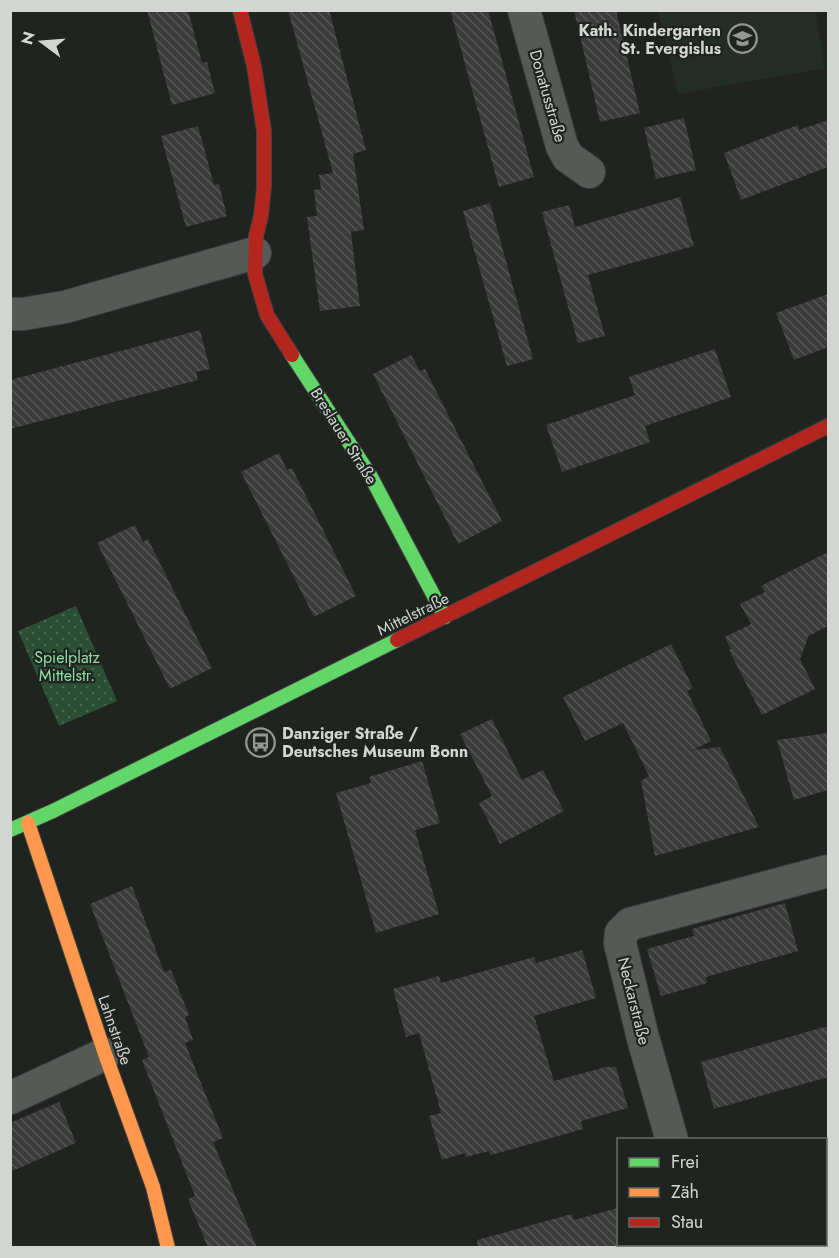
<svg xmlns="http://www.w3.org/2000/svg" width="839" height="1258" font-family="Jost,sans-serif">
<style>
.built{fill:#242d26}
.green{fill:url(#green-dots)}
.building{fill:url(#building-back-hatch)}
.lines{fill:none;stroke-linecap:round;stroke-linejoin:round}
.street-casing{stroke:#3e403f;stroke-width:34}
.fast-casing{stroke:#3e403f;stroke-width:16}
.slow-casing{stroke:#3e403f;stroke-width:16}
.jam-casing{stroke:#3e403f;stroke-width:16}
.street{stroke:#575957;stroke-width:32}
.fast{stroke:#63d668;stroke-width:14}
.slow{stroke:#ff974d;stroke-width:14}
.jam{stroke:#b3261e;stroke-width:14}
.labels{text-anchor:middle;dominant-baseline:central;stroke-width:4.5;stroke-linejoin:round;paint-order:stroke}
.poi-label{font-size:16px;font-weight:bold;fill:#d2d5d2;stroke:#202420;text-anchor:end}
.street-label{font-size:16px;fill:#d2d5d2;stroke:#202420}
.park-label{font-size:16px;fill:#8fdea4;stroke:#202420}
</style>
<defs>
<pattern id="green-dots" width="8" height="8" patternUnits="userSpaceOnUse" patternTransform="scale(1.5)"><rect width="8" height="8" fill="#2b4f35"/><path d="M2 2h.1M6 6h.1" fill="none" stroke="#496751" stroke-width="1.8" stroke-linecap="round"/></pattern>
<pattern id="building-back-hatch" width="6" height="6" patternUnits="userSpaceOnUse" patternTransform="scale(1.5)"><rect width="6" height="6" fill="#3a3b3a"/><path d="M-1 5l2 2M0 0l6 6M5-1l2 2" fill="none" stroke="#565656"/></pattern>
</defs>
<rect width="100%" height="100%" fill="#212321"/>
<path class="built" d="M658,11H815L825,68L678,94Z"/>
<path class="green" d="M76,606L117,701L59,726L18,631Z"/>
<g class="building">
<path d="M147,10H188L202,63L207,62L215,93L172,105Z"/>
<path d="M288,10H329L366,150L353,154L364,230L351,232L360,306L320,311L307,217L317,216L314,190L321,189L319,175L333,173Z"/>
<path d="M450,10H488L534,177L499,187Z"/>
<path d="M574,10H616L640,113L600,122Z"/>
<path d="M684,118L696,170L656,179L644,128Z"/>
<path d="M828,120V167L741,200L724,153L798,125L799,130Z"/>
<path d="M198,126L214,185L219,184L227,216L186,227L161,136Z"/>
<path d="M680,197L694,246L588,275L605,336L578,343L542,212L569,205L575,227Z"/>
<path d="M490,203L533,359L507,366L463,211Z"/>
<path d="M828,294V347L794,360L776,313Z"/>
<path d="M200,330L210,369L196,372L198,380L10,429V380Z"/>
<path d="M715,349L731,397L645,426L650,442L562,472L546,425L635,395L629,377Z"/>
<path d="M411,355L420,371L425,369L502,521L458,544L373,374Z"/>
<path d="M279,453L287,470L292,468L356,596L314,617L241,472Z"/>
<path d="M135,525L143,542L148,539L212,668L170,689L97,543Z"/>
<path d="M828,552V626L807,637L808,638L800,659L815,689L762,715L729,650L731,649L725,637L751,624L740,604L765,592L761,586Z"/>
<path d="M671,644L693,688L687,691L711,741L693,750L720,747L759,827L655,856L641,781L649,776L623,723L585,741L563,697Z"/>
<path d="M492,719L522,780L543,770L564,811L500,844L479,803L492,796L460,734Z"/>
<path d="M828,733V790L794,800L777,740Z"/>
<path d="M422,761L440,823L415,830L439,914L376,933L336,793L371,783L369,777Z"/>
<path d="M132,886L164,972L171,970L189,1015L185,1017L193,1040L185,1043L223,1138L213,1142L257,1248H208L188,1199L195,1196L142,1060L149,1057L90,904Z"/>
<path d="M785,903L798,951L706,977L707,983L661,996L647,949L694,936L692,929Z"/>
<path d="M582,950L596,998L534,1016L554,1081L606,1067H616L628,1108L581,1121L583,1129L491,1155L489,1151L466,1157L465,1153L442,1160L429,1116L441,1113L419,1033L406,1037L393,989L439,976L441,983L534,957L536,963Z"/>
<path d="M828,1026V1077L714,1109L701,1062Z"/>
<path d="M59,1102L76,1143L10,1172V1123Z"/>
<path d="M618,1208V1248H478L477,1240L546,1221L572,1214L574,1220Z"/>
</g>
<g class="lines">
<defs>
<g id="street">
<path d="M524,10L562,146L568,157L589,172"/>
<path d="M10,314H23L65,307L255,253"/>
<path d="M10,1098L105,1054"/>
<path d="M672,1140L643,1038L620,943L621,933L630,924L828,871"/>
</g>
<g id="fast">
<path d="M292,355L370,475L445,617"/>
<path d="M10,830L53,811L397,640"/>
</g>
<path id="slow" d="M28,823L105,1054L153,1187L168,1248"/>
<g id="jam">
<path d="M240,10L254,66L264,131V187L261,216L256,236L255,274L267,315L292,355"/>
<path d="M397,640L828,426"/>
</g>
</defs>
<use href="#street" class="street-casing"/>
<use href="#fast" class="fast-casing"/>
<use href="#slow" class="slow-casing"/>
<use href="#jam" class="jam-casing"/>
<use href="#street" class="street"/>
<use href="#fast" class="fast"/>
<use href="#slow" class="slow"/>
<use href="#jam" class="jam"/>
</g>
<defs>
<symbol id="school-ring" viewBox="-11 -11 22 22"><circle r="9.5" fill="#202420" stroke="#949794" stroke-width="1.5"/><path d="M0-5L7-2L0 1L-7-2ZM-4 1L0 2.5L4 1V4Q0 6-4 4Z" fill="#949794"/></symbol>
<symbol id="bus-ring" viewBox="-11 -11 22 22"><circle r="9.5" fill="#202420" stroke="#949794" stroke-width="1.5"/><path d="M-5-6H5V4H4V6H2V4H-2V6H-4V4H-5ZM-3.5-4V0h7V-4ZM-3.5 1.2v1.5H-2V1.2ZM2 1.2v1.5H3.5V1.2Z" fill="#949794"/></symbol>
</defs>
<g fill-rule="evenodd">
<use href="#school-ring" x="726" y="22" width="33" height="33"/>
<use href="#bus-ring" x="244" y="726" width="33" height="33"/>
</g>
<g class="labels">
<g class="poi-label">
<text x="721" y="30">Kath. Kindergarten<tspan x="721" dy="18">St. Evergislus</tspan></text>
<text x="282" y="733" text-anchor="start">Danziger Straße /<tspan x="282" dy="18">Deutsches Museum Bonn</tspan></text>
</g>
<g class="street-label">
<text transform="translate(548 96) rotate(74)">Donatusstraße</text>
<text transform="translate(344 436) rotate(58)">Breslauer Straße</text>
<text transform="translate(413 614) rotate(-26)">Mittelstraße</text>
<text transform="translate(634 1001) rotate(76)">Neckarstraße</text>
<text transform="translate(115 1030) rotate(71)">Lahnstraße</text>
</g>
<g class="park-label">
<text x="67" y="657">Spielplatz<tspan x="67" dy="18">Mittelstr.</tspan></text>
</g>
</g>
<rect width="839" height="1258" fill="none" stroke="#d2d5d2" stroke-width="24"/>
<rect x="617" y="1138" width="210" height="108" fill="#202420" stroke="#676b67" stroke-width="1.5"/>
<rect x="629" y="1158" width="30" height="9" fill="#63d668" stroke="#676b67" stroke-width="1.5"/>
<text x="671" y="1168" font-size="18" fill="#d2d5d2">Frei</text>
<rect x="629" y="1188" width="30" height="9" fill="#ff974d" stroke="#676b67" stroke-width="1.5"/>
<text x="671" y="1198" font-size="18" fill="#d2d5d2">Zäh</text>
<rect x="629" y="1218" width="30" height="9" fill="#b3261e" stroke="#676b67" stroke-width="1.5"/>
<text x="671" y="1228" font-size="18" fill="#d2d5d2">Stau</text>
<g transform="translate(42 42) rotate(286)" stroke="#202420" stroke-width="4.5" paint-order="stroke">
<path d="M0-4.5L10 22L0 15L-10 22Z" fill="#d2d5d2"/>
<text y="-9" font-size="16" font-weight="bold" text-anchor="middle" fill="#d2d5d2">N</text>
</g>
</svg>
